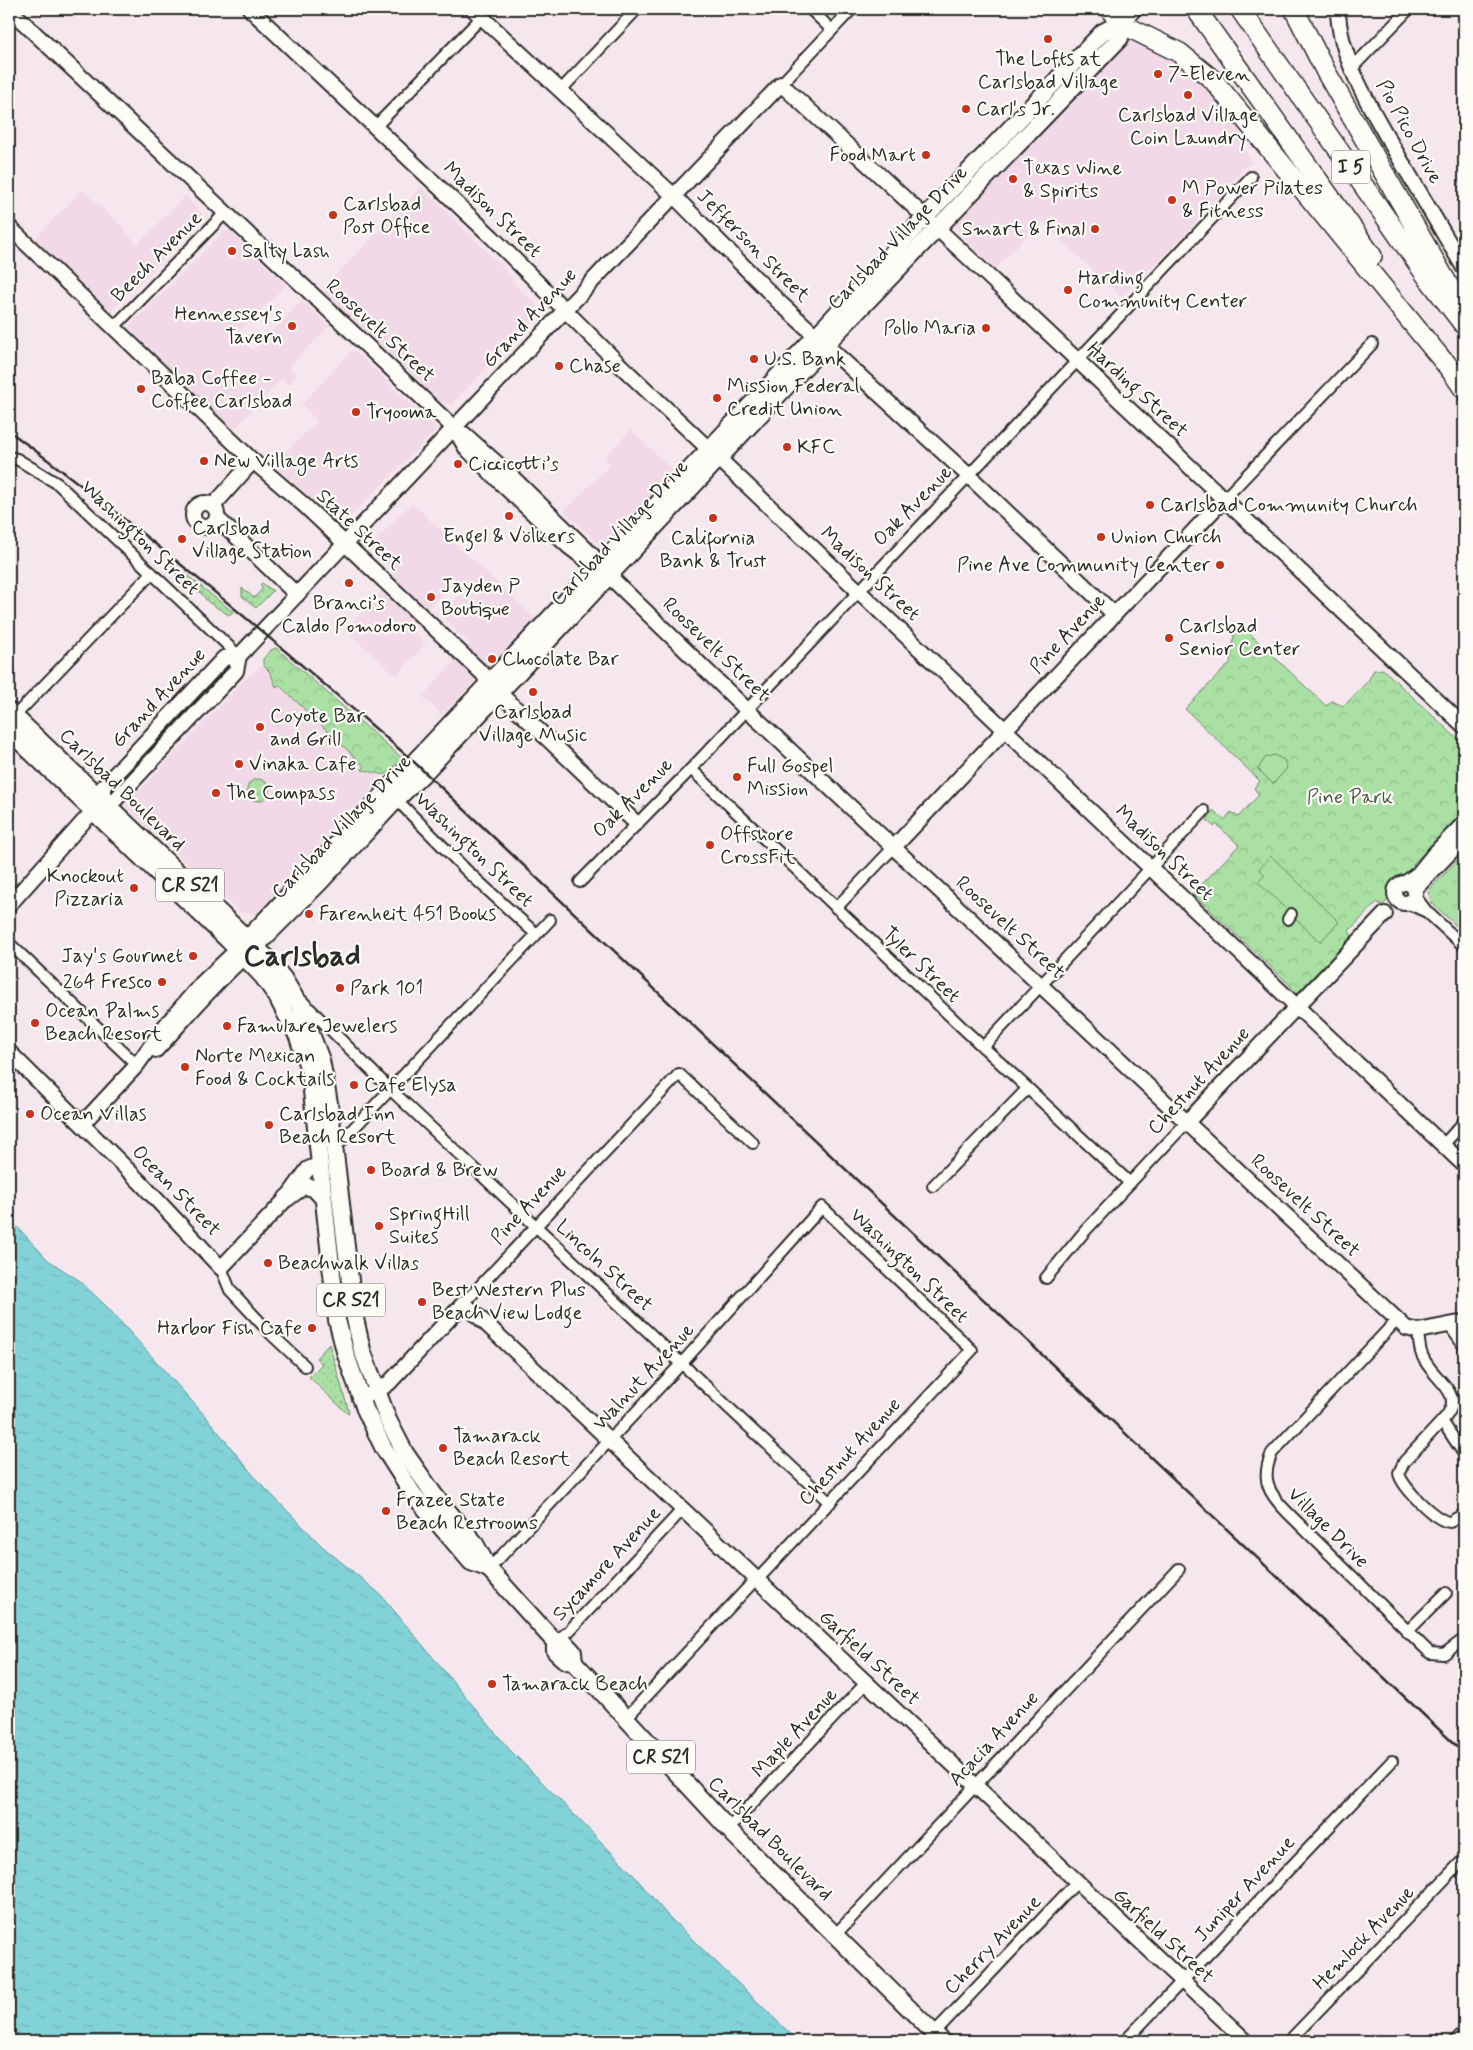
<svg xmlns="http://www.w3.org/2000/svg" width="1473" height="2050" font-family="Mynerve,sans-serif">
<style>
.built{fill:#f2d9e7}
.grass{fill:url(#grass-dots);stroke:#6a8667}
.park{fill:url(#park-crowns);stroke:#6a8667}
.garden{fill:#aae0a3;stroke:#6a8667}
.water{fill:url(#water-ripples);stroke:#5f9093}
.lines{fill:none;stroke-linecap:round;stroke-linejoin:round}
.street-casing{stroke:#2b2b2b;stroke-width:14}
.secondary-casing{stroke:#2b2b2b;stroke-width:18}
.primary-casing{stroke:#2b2b2b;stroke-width:20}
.highway-casing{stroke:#2b2b2b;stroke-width:22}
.street{stroke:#fdfcf7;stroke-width:10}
.secondary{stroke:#fdfcf7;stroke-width:14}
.primary{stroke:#fdfcf7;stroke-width:16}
.highway{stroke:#fdfcf7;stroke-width:19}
.rail{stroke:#2b2b2b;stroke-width:2.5}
.poi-dot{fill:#c8321e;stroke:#fdfcf7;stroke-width:2}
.labels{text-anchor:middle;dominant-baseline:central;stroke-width:4.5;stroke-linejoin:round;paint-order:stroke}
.shield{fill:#fdfcf7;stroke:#6a6a68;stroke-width:1}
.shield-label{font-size:19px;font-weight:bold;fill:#2b2b2b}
.poi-label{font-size:20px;fill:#2b2b2b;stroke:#fdfcf7;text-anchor:start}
.street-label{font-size:20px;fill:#2b2b2b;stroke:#fdfcf7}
.park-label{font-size:20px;fill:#4b5849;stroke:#fdfcf7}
.town-label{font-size:30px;font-weight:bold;fill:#2b2b2b;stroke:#fdfcf7}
</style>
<defs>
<pattern id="grass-dots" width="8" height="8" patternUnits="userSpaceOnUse" patternTransform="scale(1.25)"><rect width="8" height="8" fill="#aae0a3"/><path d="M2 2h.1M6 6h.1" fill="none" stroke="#92c08c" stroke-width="1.8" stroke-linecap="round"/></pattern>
<pattern id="park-crowns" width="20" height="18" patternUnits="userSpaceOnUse" patternTransform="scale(1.25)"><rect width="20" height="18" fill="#aae0a3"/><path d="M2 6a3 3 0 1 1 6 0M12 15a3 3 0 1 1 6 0" fill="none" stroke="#92c08c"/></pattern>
<pattern id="water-ripples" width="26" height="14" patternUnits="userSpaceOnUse" patternTransform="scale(1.25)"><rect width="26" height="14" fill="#81d3d8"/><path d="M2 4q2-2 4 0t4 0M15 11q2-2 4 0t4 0" fill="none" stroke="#70b5ba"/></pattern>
</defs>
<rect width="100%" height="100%" fill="#f6e7ee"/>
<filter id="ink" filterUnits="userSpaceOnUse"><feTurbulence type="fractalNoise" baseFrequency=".02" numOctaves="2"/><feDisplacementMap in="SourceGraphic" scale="10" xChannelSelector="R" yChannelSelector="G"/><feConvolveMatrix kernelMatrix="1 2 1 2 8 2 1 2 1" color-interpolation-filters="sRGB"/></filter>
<g filter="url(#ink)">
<g class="built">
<path d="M1132,40L1141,42L1186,66L1214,94L1242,131L1240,145L1253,162L1242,168L1234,181L1171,249L1121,297L1041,221L995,269L951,224L1126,41Z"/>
<path d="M421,187L512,276L515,285L535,303L537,308V316L452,404L437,401L414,376L321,290Z"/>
<path d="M82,190L122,226L137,245L186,195L202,214L178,244L114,309L107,308L33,240Z"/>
<path d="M224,231H230L286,285L237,335L253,350L302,301L330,326L289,367L297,375L288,385L282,379L233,431L128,327Z"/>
<path d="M353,349L437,429L345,522L341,524L272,464L318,421L301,405Z"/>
<path d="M631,430L675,472L600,546L564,511L611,464L604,457Z"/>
<path d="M412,503L536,619L442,715L422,696L470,645L441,616L463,592L454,584L409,627L426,644L396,676L345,630L397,575L368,548Z"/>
<path d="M263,665L270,672L276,687L278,685L363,765L364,767L362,770L381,776L364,798L256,914L239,912L125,806L245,679Z"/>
</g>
<g class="grass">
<path d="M169,561L233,612L229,615L208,602L201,593L191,588L187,580L175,573Z"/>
<path d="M262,583L273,591L256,608L242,596V588L254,598L263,588L260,585Z"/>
<path d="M329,1344L349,1412L348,1414L309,1377L322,1364L316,1358Z"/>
</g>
<g class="park">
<path d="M1246,630L1326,706L1332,701L1343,706L1347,703L1368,681L1374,670L1383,669L1464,745V810L1454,821L1457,824L1451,831L1447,829L1413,864L1416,868C1403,877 1388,879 1390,898L1382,906L1377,902L1349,931L1352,936L1298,992L1290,989L1292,987L1193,894L1239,845L1216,824L1214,827L1207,820L1213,810L1224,820L1231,812L1238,817L1259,795L1254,788L1260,781L1185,709L1230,663L1234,634Z"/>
<path d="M276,648L402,758C381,782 389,774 362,770L364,767L363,765L279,685L276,687L270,672L263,665V659L271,650Z"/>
<circle cx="258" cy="790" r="11"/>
<path d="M1464,853V933L1431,902L1428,891Z"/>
</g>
<g class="garden">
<path d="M1274,755L1284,760L1287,768L1273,784L1258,769L1265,758Z"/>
<path d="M1271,856L1339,922L1320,942L1258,882L1265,875L1259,869Z"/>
</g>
<path class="water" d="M9,1218L48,1260L80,1281L108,1308L207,1418L257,1480L323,1547L381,1595L509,1749L631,1872L667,1915L798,2041H9Z"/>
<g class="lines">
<defs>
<g id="street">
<path d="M810,9L832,30"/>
<path d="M1352,68L1409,9"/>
<path d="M781,84L852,9"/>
<path d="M560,91L637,9"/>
<path d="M376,126L482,17"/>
<path d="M114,327L226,212"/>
<path d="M9,457L17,459L58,484L239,656"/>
<path d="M1224,499L1372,344"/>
<path d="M11,720L152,573"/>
<path d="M691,769L968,1033L1130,1183"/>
<path d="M393,796L467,871L536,934"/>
<path d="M580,882L691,769L1251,177"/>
<path d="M1407,903L1427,912L1415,896"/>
<path d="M836,908L894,847"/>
<path d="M1427,912L1464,946"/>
<path d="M1288,919L1291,914"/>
<path d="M9,943L137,1065"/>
<path d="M300,999L390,1089L830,1503"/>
<path d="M983,1047L1204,811"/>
<path d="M1443,1145L1464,1122"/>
<path d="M334,1149L550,920"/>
<path d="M933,1186L1027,1089"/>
<path d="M221,1268L230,1290L272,1335L305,1366"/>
<path d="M1046,1278L1085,1231L1187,1122"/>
<path d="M464,1303L679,1074L753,1143"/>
<path d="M1397,1320L1272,1453C1260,1480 1269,1494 1288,1513L1430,1653L1444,1654L1464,1639"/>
<path d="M1449,1325L1464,1346"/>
<path d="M1418,1331C1419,1339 1419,1348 1422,1355C1432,1381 1470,1393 1442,1421"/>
<path d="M1464,1454L1442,1421L1404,1462L1399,1473C1401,1486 1436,1522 1450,1522L1464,1514"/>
<path d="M489,1569L682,1363L822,1207L972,1350L757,1580"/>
<path d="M1407,1632L1446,1593"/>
<path d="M555,1642L569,1631L683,1509"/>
<path d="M625,1719L756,1579"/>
<path d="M728,1829L866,1683"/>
<path d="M836,1934L1179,1569"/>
<path d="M934,2033L1077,1882"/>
<path d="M1125,2041L1392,1761"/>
<path d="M1289,2041L1464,1859"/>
<path d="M1455,2041L1464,2032"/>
</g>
<g id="secondary">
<path d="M9,9L454,428L466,448L505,487L568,546L589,562L599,566L746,709L1406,1328L1418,1331L1464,1322"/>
<path d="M250,9L493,238L619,364L1464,1165"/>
<path d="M473,9L674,196L781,304L969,476L1114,614"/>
<path d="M1338,9C1338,60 1379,122 1404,166C1424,200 1444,234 1464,268"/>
<path d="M9,227L253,461L304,505L483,674L489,683L636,823"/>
<path d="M464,434L510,475L593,556"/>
<circle cx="205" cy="515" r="12"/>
<path d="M213,506L253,461"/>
<path d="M217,518L297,595"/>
<path d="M103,802V787L224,658L239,656"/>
<path d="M894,847L1224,499"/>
<path d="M1407,882L1418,874L1435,853L1464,823"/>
<circle cx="1405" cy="893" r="10"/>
<path d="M1415,889L1464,838"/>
<path d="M9,905L84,821L103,802L116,799L236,671L239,656L617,255L781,84L968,257L1464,726"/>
<path d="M156,1050C185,1019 212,985 244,957"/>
<path d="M9,1052L140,1182L221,1268L287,1198L308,1169L320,1164"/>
<path d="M1187,1122L1385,914"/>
<path d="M83,1123L137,1065L165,1026L202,983L237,950"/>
<path d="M360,1398L376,1392L389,1383L464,1303L1246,2041"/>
</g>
<g id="primary">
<path d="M9,711L265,956L283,978L300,1006L321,1060L329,1103L354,1314L362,1350L388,1420L405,1453L435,1496L474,1542L489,1569L555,1642V1651C561,1657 565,1662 574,1662L735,1836L942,2041"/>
<path d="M9,731L229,941L263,977L276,995L298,1037L310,1073L337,1320L346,1355L365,1409L383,1447L413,1494L471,1562L489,1569"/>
<path d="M237,950L828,323L925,217L1103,32L1120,23L1133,9"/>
<path d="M248,954L320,882L397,799L425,772L826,344L1120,38V23"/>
<path d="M287,1198L303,1186L314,1188L323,1198"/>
<path d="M555,1642H564L573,1652L574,1662"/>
</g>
<g id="highway">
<path d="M1110,9L1120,23L1180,53L1213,80L1453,373"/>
<path d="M1196,9L1372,256"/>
<path d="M1240,9L1428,278L1464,325"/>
<path d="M1294,9L1326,72L1457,300"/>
<path d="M1446,363L1464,389"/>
</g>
</defs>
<use href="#street" class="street-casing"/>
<use href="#secondary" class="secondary-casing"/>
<use href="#primary" class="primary-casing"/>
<use href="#highway" class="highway-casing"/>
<use href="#street" class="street"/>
<use href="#secondary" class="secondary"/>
<use href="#primary" class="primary"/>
<use href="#highway" class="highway"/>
<path class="rail" d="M9,431C150,535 283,647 414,762L1464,1753"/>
</g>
</g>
<g class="poi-dot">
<circle cx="1048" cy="39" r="5"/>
<circle cx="1158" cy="74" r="5"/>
<circle cx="1188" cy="95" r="5"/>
<circle cx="966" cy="109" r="5"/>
<circle cx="926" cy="155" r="5"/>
<circle cx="1013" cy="179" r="5"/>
<circle cx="1172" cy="200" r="5"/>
<circle cx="333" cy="215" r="5"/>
<circle cx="1095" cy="229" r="5"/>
<circle cx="232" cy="251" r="5"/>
<circle cx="1068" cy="290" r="5"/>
<circle cx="292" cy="326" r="5"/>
<circle cx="986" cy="328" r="5"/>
<circle cx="754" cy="359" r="5"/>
<circle cx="559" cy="366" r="5"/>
<circle cx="141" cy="389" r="5"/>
<circle cx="717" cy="398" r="5"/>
<circle cx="356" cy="412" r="5"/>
<circle cx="787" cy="447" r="5"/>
<circle cx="204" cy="461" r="5"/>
<circle cx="458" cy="464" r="5"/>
<circle cx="1150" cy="505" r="5"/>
<circle cx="509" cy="516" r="5"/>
<circle cx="713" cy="518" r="5"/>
<circle cx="1101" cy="537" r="5"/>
<circle cx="182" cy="539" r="5"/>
<circle cx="1220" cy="565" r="5"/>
<circle cx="349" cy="583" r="5"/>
<circle cx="431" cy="597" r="5"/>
<circle cx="1169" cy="638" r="5"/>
<circle cx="492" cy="659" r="5"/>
<circle cx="533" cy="692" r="5"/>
<circle cx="260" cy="727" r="5"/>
<circle cx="239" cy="764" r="5"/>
<circle cx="737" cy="777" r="5"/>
<circle cx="216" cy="793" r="5"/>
<circle cx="710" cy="845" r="5"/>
<circle cx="134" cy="888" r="5"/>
<circle cx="309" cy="914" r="5"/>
<circle cx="193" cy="956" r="5"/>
<circle cx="162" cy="982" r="5"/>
<circle cx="340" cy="988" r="5"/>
<circle cx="35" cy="1023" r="5"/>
<circle cx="227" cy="1026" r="5"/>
<circle cx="185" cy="1067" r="5"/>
<circle cx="354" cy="1085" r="5"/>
<circle cx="30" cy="1114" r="5"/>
<circle cx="269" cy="1125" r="5"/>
<circle cx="371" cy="1170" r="5"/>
<circle cx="379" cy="1226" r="5"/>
<circle cx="268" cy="1263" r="5"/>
<circle cx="422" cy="1302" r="5"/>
<circle cx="312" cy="1328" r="5"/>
<circle cx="443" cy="1448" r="5"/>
<circle cx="386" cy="1511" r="5"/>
<circle cx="492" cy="1684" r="5"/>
</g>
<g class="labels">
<g class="shield">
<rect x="1332" y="150.5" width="38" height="33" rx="4"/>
<rect x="156" y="868.5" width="68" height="33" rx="4"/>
<rect x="317" y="1283.5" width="68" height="33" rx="4"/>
<rect x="627" y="1740.5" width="68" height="33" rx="4"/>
</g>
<g class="shield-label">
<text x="1351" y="167">I 5</text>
<text x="190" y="885">CR S21</text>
<text x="351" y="1300">CR S21</text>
<text x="661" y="1757">CR S21</text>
</g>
<g class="poi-label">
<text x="1048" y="59" text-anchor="middle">The Lofts at<tspan x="1048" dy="23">Carlsbad Village</tspan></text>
<text x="1168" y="74">7-Eleven</text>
<text x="976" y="109">Carl's Jr.</text>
<text x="1188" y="115" text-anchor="middle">Carlsbad Village<tspan x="1188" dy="23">Coin Laundry</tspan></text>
<text x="916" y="155" text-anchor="end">Food Mart</text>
<text x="1023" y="168">Texas Wine<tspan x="1023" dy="23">&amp; Spirits</tspan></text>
<text x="1182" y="188">M Power Pilates<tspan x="1182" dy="23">&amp; Fitness</tspan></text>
<text x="343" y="204">Carlsbad<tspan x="343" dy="23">Post Office</tspan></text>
<text x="1085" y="229" text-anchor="end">Smart &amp; Final</text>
<text x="242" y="251">Salty Lash</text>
<text x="1078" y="278">Harding<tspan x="1078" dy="23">Community Center</tspan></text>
<text x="282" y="314" text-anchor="end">Hennessey's<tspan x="282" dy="23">Tavern</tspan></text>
<text x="976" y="328" text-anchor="end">Pollo Maria</text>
<text x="764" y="359">U.S. Bank</text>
<text x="569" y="366">Chase</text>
<text x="151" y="378">Baba Coffee -<tspan x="151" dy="23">Coffee Carlsbad</tspan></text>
<text x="727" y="386">Mission Federal<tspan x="727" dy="23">Credit Union</tspan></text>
<text x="366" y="412">Tryooma</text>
<text x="797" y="447">KFC</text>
<text x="214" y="461">New Village Arts</text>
<text x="468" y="464">Ciccicotti’s</text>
<text x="1160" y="505">Carlsbad Community Church</text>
<text x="192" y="528">Carlsbad<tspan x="192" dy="23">Village Station</tspan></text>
<text x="509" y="536" text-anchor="middle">Engel &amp; Völkers</text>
<text x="1111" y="537">Union Church</text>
<text x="713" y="538" text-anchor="middle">California<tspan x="713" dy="23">Bank &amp; Trust</tspan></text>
<text x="1210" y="565" text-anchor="end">Pine Ave Community Center</text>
<text x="441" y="586">Jayden P<tspan x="441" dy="23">Boutique</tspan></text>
<text x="349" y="603" text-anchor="middle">Branci’s<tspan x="349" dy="23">Caldo Pomodoro</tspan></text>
<text x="1179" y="626">Carlsbad<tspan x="1179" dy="23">Senior Center</tspan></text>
<text x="502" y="659">Chocolate Bar</text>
<text x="533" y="712" text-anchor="middle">Carlsbad<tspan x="533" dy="23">Village Music</tspan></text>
<text x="270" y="716">Coyote Bar<tspan x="270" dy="23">and Grill</tspan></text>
<text x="249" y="764">Vinaka Cafe</text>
<text x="747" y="766">Full Gospel<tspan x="747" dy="23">Mission</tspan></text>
<text x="226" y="793">The Compass</text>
<text x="720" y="834">Offshore<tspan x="720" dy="23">CrossFit</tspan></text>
<text x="124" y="876" text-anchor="end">Knockout<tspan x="124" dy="23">Pizzaria</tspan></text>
<text x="319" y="914">Farenheit 451 Books</text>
<text x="183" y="956" text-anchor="end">Jay's Gourmet</text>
<text x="152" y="982" text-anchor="end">264 Fresco</text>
<text x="350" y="988">Park 101</text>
<text x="45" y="1011">Ocean Palms<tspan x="45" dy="23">Beach Resort</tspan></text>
<text x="237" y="1026">Famulare Jewelers</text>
<text x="195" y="1056">Norte Mexican<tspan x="195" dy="23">Food &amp; Cocktails</tspan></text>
<text x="364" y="1085">Cafe Elysa</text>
<text x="40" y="1114">Ocean Villas</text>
<text x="279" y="1114">Carlsbad Inn<tspan x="279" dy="23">Beach Resort</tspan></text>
<text x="381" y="1170">Board &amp; Brew</text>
<text x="389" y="1214">SpringHill<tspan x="389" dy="23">Suites</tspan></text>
<text x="278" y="1263">Beachwalk Villas</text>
<text x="432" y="1290">Best Western Plus<tspan x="432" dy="23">Beach View Lodge</tspan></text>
<text x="302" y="1328" text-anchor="end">Harbor Fish Cafe</text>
<text x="453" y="1436">Tamarack<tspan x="453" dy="23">Beach Resort</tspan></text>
<text x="396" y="1500">Frazee State<tspan x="396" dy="23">Beach Restrooms</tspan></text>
<text x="502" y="1684">Tamarack Beach</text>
</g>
<g class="street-label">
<text transform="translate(1409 132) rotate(61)">Pio Pico Drive</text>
<text transform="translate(492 210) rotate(44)">Madison Street</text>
<text transform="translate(898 238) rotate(-46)">Carlsbad Village Drive</text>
<text transform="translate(753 246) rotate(45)">Jefferson Street</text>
<text transform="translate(157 257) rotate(-45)">Beech Avenue</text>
<text transform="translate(530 318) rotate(-47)">Grand Avenue</text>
<text transform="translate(380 331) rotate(43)">Roosevelt Street</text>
<text transform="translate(1137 390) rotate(43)">Harding Street</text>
<text transform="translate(913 506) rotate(-46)">Oak Avenue</text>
<text transform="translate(359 530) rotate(43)">State Street</text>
<text transform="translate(620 533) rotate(-47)">Carlsbad Village Drive</text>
<text transform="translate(140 538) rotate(44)">Washington Street</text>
<text transform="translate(870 574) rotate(43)">Madison Street</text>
<text transform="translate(1068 634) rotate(-47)">Pine Avenue</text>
<text transform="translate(716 650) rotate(44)">Roosevelt Street</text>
<text transform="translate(159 698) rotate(-47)">Grand Avenue</text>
<text transform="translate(122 790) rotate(44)">Carlsbad Boulevard</text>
<text transform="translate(633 798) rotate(-45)">Oak Avenue</text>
<text transform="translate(342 827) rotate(-46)">Carlsbad Village Drive</text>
<text transform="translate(474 850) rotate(44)">Washington Street</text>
<text transform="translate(1164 853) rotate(44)">Madison Street</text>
<text transform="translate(1010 928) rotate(43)">Roosevelt Street</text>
<text transform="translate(921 965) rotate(44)">Tyler Street</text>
<text transform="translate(1199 1081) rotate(-47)">Chestnut Avenue</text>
<text transform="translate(176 1191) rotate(46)">Ocean Street</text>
<text transform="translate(529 1205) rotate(-47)">Pine Avenue</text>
<text transform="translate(1305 1206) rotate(43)">Roosevelt Street</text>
<text transform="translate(604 1266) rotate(43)">Lincoln Street</text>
<text transform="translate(909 1266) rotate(44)">Washington Street</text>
<text transform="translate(644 1377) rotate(-47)">Walnut Avenue</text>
<text transform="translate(850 1452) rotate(-47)">Chestnut Avenue</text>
<text transform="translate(1328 1528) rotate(45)">Village Drive</text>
<text transform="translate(607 1564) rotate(-47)">Sycamore Avenue</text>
<text transform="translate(869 1658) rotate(43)">Garfield Street</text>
<text transform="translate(795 1733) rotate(-47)">Maple Avenue</text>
<text transform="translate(994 1739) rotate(-47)">Acacia Avenue</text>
<text transform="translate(770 1839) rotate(45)">Carlsbad Boulevard</text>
<text transform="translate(1245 1889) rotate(-47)">Juniper Avenue</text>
<text transform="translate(1163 1936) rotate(43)">Garfield Street</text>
<text transform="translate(1364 1938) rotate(-46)">Hemlock Avenue</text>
<text transform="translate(993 1945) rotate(-46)">Cherry Avenue</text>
</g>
<g class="park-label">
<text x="1350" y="797">Pine Park</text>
</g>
<g class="town-label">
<text x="302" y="956">Carlsbad</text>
</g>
</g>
<rect width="1473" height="2050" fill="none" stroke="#fdfcf7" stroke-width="30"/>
<rect x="15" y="15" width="1443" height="2020" fill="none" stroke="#2b2b2b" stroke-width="2" filter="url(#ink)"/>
</svg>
